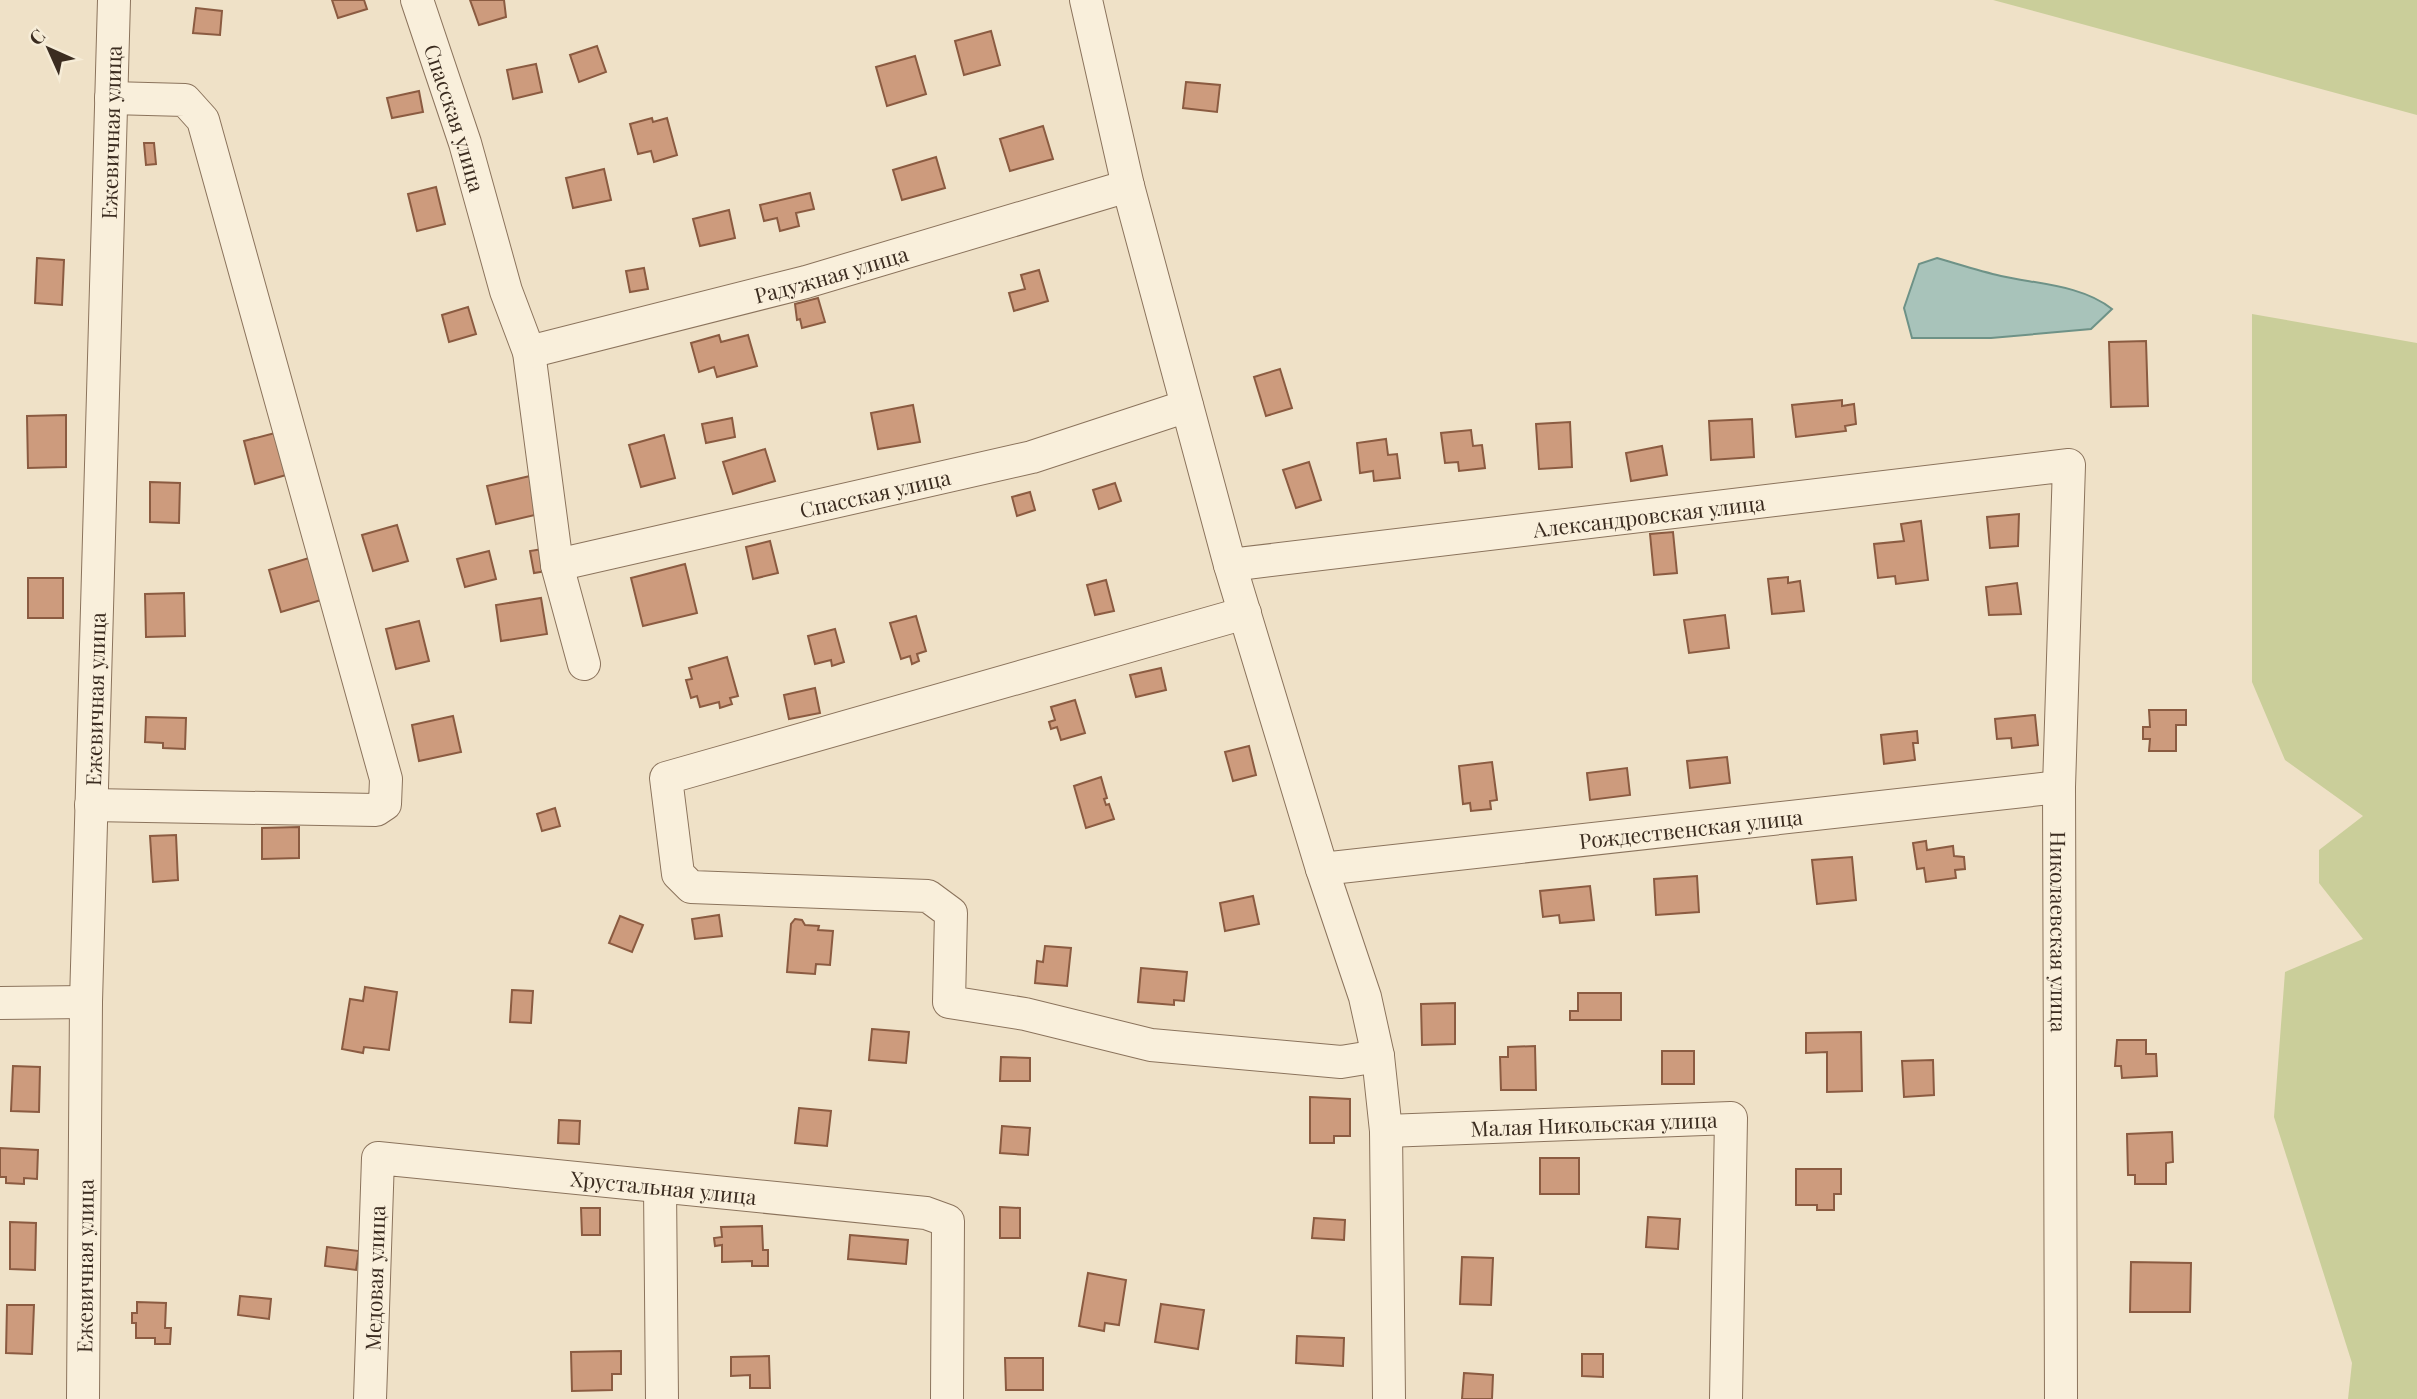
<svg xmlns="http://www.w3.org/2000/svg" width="2417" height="1399" font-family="'Playfair Display',serif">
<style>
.green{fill:#cace9a}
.water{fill:#a8c3ba;stroke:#6e9287;stroke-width:2}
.building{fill:#cd9b7d;stroke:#8b5b41;stroke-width:2}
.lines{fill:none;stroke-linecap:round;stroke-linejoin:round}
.minor-casing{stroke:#8b735c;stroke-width:34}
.minor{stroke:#f9efdb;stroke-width:32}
.labels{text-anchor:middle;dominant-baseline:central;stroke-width:7;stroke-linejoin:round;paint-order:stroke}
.street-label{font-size:21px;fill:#3b2c20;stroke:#f6ecd7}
</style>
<rect width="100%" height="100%" fill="#efe1c7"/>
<g class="green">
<path d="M1993,0H2417V115Z"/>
<path d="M2252,314L2417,343V1399H2348L2352,1363L2274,1117L2285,972L2363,939L2319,883V850L2363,816L2285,760L2252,682Z"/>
</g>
<path class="water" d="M1937,258C1958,264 1980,271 2001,276C2037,284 2082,285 2112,309L2091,329L1991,338H1912L1904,308L1919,264Z"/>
<g class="building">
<path d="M332,0H364L367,9L338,18Z"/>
<path d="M470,0H504L506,17L479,25Z"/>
<path d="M196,8L222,11L220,35L193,33Z"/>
<path d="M991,31L1000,65L964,75L955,41Z"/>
<path d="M597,46L606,72L579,82L570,55Z"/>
<path d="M915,56L926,94L887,106L876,67Z"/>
<path d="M536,64L542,92L513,99L507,70Z"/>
<path d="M1186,82L1220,85L1217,112L1183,108Z"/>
<path d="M419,91L423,112L392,118L387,98Z"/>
<path d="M652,118L653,122L667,118L677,155L654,162L651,151L638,154L630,124Z"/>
<path d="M1043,126L1053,159L1010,171L1000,139Z"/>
<path d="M144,143H154L156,164L146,165Z"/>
<path d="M936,157L945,188L902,200L893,170Z"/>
<path d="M604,169L611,200L573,208L566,178Z"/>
<path d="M436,187L445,224L417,231L408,194Z"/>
<path d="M810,193L814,209L796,213L799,226L780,231L777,218L764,221L760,205Z"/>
<path d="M729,210L735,238L700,246L693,219Z"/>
<path d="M37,258L64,260L62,305L35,303Z"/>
<path d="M644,268L648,289L630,292L626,271Z"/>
<path d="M1039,270L1048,301L1014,311L1009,293L1025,289L1021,275Z"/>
<path d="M818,298L825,322L802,328L800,319L797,320L795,304Z"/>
<path d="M468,307L476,334L449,342L442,315Z"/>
<path d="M719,335L721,342L748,335L757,366L717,377L714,367L699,372L691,343Z"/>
<path d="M2146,341L2148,406L2111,407L2109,342Z"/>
<path d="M1280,369L1292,408L1266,416L1254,377Z"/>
<path d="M1842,400V406L1854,404L1856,424L1845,426L1846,431L1796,437L1792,405Z"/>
<path d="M913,405L920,442L878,449L871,413Z"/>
<path d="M66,415V467L28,468L27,416Z"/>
<path d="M732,418L735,437L706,443L702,424Z"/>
<path d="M1752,419L1754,457L1711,460L1709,421Z"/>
<path d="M1570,422L1572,467L1539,469L1536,424Z"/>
<path d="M1471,430L1473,446L1482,445L1485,468L1459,471L1458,462L1445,463L1441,433Z"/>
<path d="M275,433L286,475L255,484L244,441Z"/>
<path d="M664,435L675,478L641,487L629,445Z"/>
<path d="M1386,439L1388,455L1397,454L1400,478L1374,481L1373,471L1360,473L1357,443Z"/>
<path d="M1662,446L1667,475L1631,481L1626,453Z"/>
<path d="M765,449L775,481L733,494L723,462Z"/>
<path d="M1309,462L1321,500L1296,508L1283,470Z"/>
<path d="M530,476L539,514L496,524L487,486Z"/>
<path d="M150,482L180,483L179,523L150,522Z"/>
<path d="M1115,483L1121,501L1099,509L1093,490Z"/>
<path d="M1030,492L1035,510L1017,516L1012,497Z"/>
<path d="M2019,514L2018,546L1990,548L1987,517Z"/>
<path d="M1921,521L1928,580L1896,584L1895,576L1878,578L1874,544L1904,541L1901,524Z"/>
<path d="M397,525L408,561L373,571L362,535Z"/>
<path d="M1673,532L1677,573L1654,575L1650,534Z"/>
<path d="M770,541L778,573L753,579L746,547Z"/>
<path d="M549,548L553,570L534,573L530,551Z"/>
<path d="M489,551L496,579L465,587L457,559Z"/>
<path d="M309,558L321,600L281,612L269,570Z"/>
<path d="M685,564L697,613L643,626L631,578Z"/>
<path d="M1788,577V583L1800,581L1804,611L1772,614L1768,579Z"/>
<rect x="28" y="578" width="35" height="40"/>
<path d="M1106,580L1114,611L1095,615L1087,585Z"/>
<path d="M2017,583L2021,614L1989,615L1986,587Z"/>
<path d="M184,593L185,636L146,637L145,594Z"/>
<path d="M541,598L547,634L501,641L496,605Z"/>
<path d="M1725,615L1729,648L1689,653L1684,620Z"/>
<path d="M916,616L926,651L917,654L919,661L912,664L910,656L901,659L890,623Z"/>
<path d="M419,621L429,661L396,669L386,629Z"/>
<path d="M835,629L844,662L832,666L831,660L815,664L808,636Z"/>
<path d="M727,657L738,696L730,698L732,704L720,708L719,702L700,707L697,696L691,698L686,680L692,679L689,668Z"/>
<path d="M1161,668L1166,690L1136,697L1130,675Z"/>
<path d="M815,688L820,713L789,719L784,695Z"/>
<path d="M1075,700L1085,733L1061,740L1057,727L1051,729L1049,722L1055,720L1051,707Z"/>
<path d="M2149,710H2186V725H2176V751H2149L2150,739H2143V727H2150Z"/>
<path d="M2035,715L2038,745L2012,748L2011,738L1997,739L1995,719Z"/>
<path d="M453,716L461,752L419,761L412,725Z"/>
<path d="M146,717L186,718L185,749L163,748V743L145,742Z"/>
<path d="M1917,731L1918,743H1913L1915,760L1884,764L1881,735Z"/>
<path d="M1249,746L1256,775L1233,781L1225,752Z"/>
<path d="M1727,757L1730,783L1690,788L1687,761Z"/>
<path d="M1492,762L1497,800L1490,801L1491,809L1471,811L1470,803L1463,804L1459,766Z"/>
<path d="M1627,768L1630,795L1590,800L1587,773Z"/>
<path d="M1101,777L1107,798L1104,799L1106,805L1109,804L1114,819L1086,828L1074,786Z"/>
<path d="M555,808L560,826L542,831L537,814Z"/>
<path d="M299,827V858L262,859V828Z"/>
<path d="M176,835L178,880L153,882L150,836Z"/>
<path d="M1926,841L1927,850L1953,846L1954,856L1964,857L1965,869L1955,870L1956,878L1926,882L1924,868L1917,869L1913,843Z"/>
<path d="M1852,857L1856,900L1817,904L1812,860Z"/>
<path d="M1697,876L1699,912L1656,915L1654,879Z"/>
<path d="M1590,886L1594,920L1560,923L1559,915L1543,917L1540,891Z"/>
<path d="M1253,896L1259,924L1225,931L1220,903Z"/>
<path d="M719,915L722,936L695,939L692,919Z"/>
<path d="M620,916L643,925L632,952L609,943Z"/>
<path d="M795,919L802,920L805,925L819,926L818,930L833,931L830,965L816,964L815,974L787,972L791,924Z"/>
<path d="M1045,946L1071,948L1067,986L1035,983L1037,961L1043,962Z"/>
<path d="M1141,968L1187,972L1184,1001L1174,1000V1005L1138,1002Z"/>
<path d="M365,987L397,992L389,1050L364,1047L363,1053L342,1049L350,999L363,1001Z"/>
<path d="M512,990L533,991L531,1023L510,1022Z"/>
<path d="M1578,993H1621V1020H1570V1011H1578Z"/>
<path d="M1455,1003V1044L1422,1045L1421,1004Z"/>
<path d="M872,1029L909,1032L906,1063L869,1060Z"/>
<path d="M1861,1032L1862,1091L1827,1092V1052L1806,1053V1033Z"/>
<path d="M2117,1040H2146V1054H2156L2157,1076L2122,1078L2121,1066H2115Z"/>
<path d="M1535,1046L1536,1090H1501L1500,1057H1508V1047Z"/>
<rect x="1662" y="1051" width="32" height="33"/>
<path d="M1001,1057L1030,1058V1081H1000Z"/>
<path d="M1933,1060L1934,1095L1904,1097L1902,1061Z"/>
<path d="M13,1066L40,1067L39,1112L11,1111Z"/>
<path d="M1310,1097L1350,1099V1136H1334V1143H1310Z"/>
<path d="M799,1108L831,1111L827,1146L795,1143Z"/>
<path d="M559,1120L580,1121L579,1144L558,1143Z"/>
<path d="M1002,1126L1030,1128L1028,1155L1000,1153Z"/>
<path d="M2172,1132L2173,1162L2166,1163V1184H2135V1175H2128L2127,1134Z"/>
<path d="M0,1148L38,1150L37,1179L24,1178V1184L6,1183V1177H0Z"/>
<rect x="1540" y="1158" width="39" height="36"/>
<path d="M1796,1169H1841V1194H1834V1210H1817V1205H1796Z"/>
<path d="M1000,1207L1020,1208V1238H1000Z"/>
<path d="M581,1208H600V1235H582Z"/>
<path d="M1648,1217L1680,1219L1678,1249L1646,1247Z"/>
<path d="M1314,1218L1345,1220L1344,1240L1312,1238Z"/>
<path d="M10,1222L36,1223L35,1270L10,1269Z"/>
<path d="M762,1226L763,1250H768V1266H752V1261L722,1262V1245L715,1246L714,1238L722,1237L721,1227Z"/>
<path d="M850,1235L908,1240L906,1264L848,1259Z"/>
<path d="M327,1247L359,1251L356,1270L325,1266Z"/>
<path d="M1462,1257L1493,1258L1491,1305L1460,1304Z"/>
<path d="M2131,1262L2191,1263L2190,1312H2130Z"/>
<path d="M1088,1273L1126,1280L1119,1325L1105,1323L1104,1331L1079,1326Z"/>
<path d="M240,1296L271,1299L269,1319L238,1315Z"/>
<path d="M137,1302L166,1303L165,1328H171L170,1344H155V1338H136V1323H132V1313H137Z"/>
<path d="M1161,1304L1204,1310L1198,1349L1155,1342Z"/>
<path d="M7,1305H34L32,1354L6,1353Z"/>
<path d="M1297,1336L1344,1338L1343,1366L1296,1363Z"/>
<path d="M621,1351V1374H612V1390L572,1391L571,1352Z"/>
<path d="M1582,1354H1603V1377L1582,1376Z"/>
<path d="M769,1356L770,1388H750V1375L731,1376V1357Z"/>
<path d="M1005,1358H1043V1390H1006Z"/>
<path d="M1464,1373L1493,1375L1492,1399H1462Z"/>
</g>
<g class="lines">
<defs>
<g id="minor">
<path id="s1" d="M417,0L465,143L506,291L529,352L557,565L584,664"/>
<path d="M1086,0L1128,186L1230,565L1322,869L1365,997L1378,1056L1386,1131L1389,1399"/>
<path id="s2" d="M529,352L806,282L1128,186"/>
<path id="s3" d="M557,565L1032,457L1187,406"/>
<path id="s4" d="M1230,565L2069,465L2059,787L2061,1399"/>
<path d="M1245,613L666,778L678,874L691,887L928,896L951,913L949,1002L1025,1014L1151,1045L1341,1062L1378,1056"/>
<path d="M91,805L376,810L385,804L386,779L203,120L185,100L111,98"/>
<path id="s5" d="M1322,869L2059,787"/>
<path d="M0,1003L86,1002"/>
<path id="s6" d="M1386,1131L1731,1118L1726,1399"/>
<path d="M660,1187L662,1399"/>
<path id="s7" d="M83,1399L86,1002L114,0"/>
<path id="s8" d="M370,1399L378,1158L926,1213L948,1221L947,1399"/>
</g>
</defs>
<use href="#minor" class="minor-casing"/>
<use href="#minor" class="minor"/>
</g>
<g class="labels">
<g class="street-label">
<text stroke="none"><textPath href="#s1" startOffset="124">Спасская улица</textPath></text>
<text stroke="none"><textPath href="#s7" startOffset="1267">Ежевичная улица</textPath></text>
<text stroke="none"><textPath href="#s2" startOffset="312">Радужная улица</textPath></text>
<text stroke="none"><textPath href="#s3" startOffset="326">Спасская улица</textPath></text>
<text stroke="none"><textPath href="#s4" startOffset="422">Александровская улица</textPath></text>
<text stroke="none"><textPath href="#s7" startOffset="700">Ежевичная улица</textPath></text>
<text stroke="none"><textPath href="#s5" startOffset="371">Рождественская улица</textPath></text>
<text stroke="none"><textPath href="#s4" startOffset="1312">Николаевская улица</textPath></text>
<text stroke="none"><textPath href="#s6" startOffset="208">Малая Никольская улица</textPath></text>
<text stroke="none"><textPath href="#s8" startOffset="528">Хрустальная улица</textPath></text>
<text stroke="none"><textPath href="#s7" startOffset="133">Ежевичная улица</textPath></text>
<text stroke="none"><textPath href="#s8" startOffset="121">Медовая улица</textPath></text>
</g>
</g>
<g transform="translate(49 49) rotate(315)" stroke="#f6ecd7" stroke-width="5" paint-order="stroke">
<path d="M0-5L12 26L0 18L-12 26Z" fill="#3b2c20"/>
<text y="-10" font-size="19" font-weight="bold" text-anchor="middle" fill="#3b2c20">С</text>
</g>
</svg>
